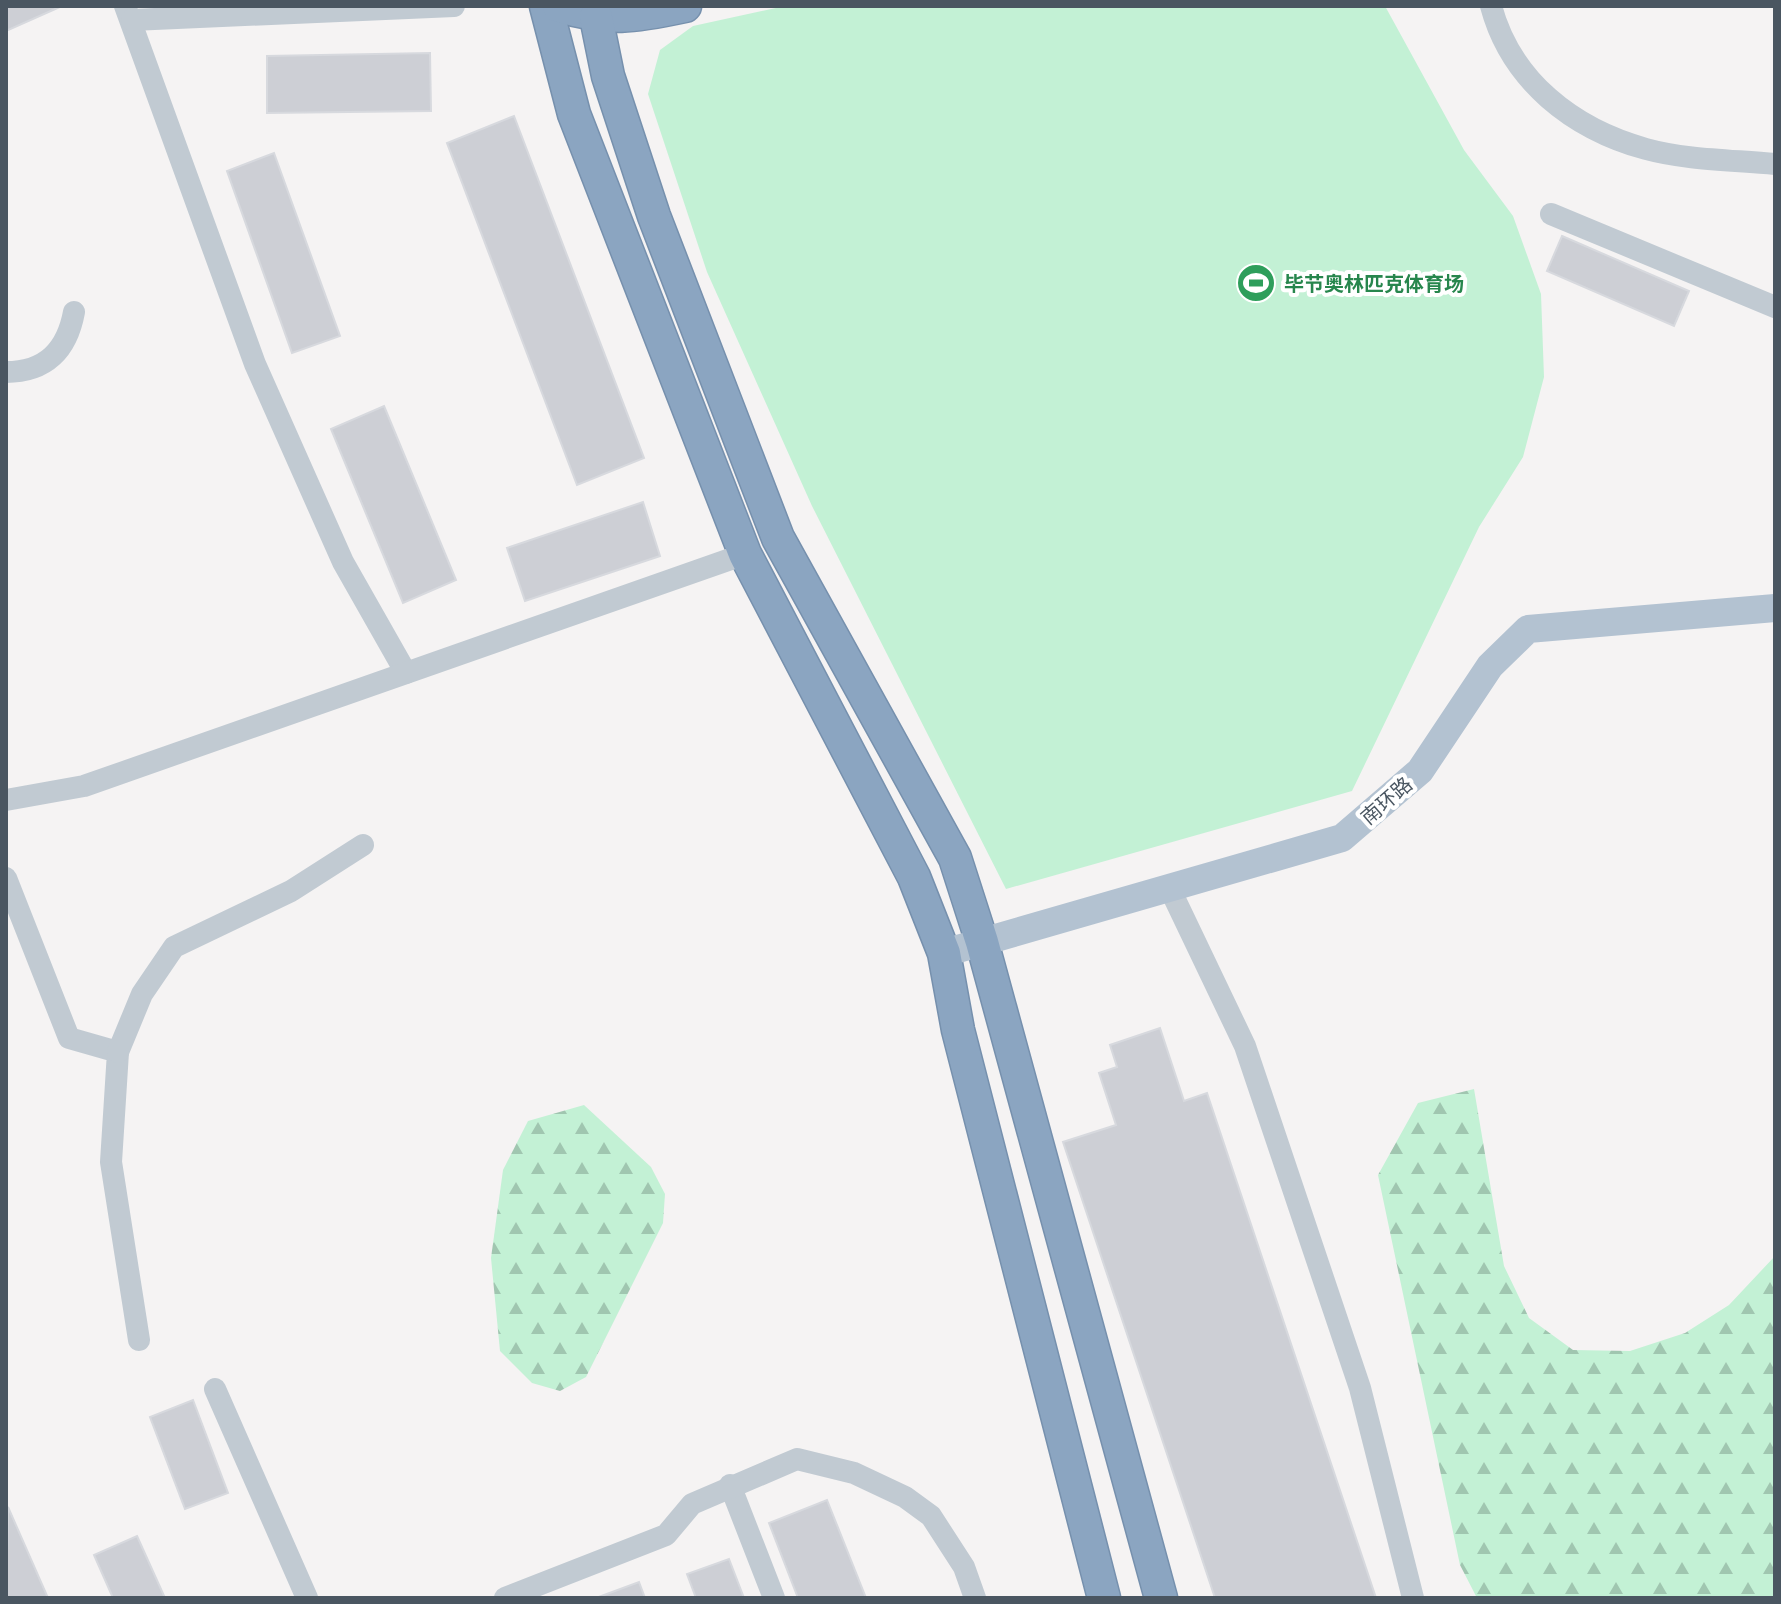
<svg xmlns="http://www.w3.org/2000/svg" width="1781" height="1604" font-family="Barlow,'Noto Sans SC',sans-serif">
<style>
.grass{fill:#c3f1d5}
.forest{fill:url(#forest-firs)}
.building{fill:#cdcfd5;stroke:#d7d9de;stroke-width:2}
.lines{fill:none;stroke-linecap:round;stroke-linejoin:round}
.highway-casing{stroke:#7690ad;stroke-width:35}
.minor{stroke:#c1cad2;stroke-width:22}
.major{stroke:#b3c2d1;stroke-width:28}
.highway{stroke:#8ba5c1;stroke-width:32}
.labels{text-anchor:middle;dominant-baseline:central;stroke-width:8;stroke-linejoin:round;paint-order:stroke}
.leisure-label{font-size:20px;font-weight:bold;fill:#27864d;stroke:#fff;text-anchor:start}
.street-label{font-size:20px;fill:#4a5661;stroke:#fff}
</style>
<defs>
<pattern id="forest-firs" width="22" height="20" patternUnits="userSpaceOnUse" patternTransform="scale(2)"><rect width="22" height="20" fill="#c3f1d5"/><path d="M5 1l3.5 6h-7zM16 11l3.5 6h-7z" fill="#a0c6b0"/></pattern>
</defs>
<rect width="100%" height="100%" fill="#f5f3f3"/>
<path class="grass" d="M785,6H1385L1464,150L1513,216L1541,294L1544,377L1523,457L1479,527L1352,791L1006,889L812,506L707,272L648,94L660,50L693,26Z"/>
<g class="forest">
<path d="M1474,1089L1504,1266L1529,1318L1573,1350L1630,1351L1685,1333L1729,1305L1775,1256V1598H1477L1460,1565L1378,1175L1418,1103Z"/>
<path d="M584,1105L651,1167L665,1194L663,1223L586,1377L560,1391L532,1383L500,1351L491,1258L503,1170L528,1121Z"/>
</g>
<g class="building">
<path d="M6,6H62L6,31Z"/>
<path d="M430,53L431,111L267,113V56Z"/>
<path d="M514,116L644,458L577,485L447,143Z"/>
<path d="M274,153L340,336L292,353L227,171Z"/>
<path d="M1562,236L1689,291L1674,326L1547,271Z"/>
<path d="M384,406L456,580L403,603L331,429Z"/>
<path d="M643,502L660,556L525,601L507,548Z"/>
<path d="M1160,1028L1184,1101L1207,1093L1376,1598H1215L1063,1142L1116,1125L1099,1073L1117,1067L1110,1045Z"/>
<path d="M193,1400L228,1493L185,1509L150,1417Z"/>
<path d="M827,1500L866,1598H798L769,1523Z"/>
<path d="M8,1507L48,1598H6Z"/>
<path d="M137,1536L165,1598H113L94,1555Z"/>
<path d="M729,1559L744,1598H696L687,1574Z"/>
<path d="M639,1582L645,1598H596Z"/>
</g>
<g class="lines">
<defs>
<g id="highway">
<path d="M546,6L574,114L745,554L914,877L944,953L958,1030L1104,1598"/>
<path d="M559,6C610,21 633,17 685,6"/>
<path d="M596,17L608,76L654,216L778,538L955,858L982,942L1161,1598"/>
</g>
</defs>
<use href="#highway" class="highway-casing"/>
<g class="minor">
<path d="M125,6L255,364L343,562L406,673"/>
<path d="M1491,6C1511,81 1573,129 1646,149C1686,160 1733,160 1775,164"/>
<path d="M132,20L454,6"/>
<path d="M1551,214L1775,307"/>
<path d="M6,372C46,372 67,350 74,312"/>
<path d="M6,800L84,786L745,554"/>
<path d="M6,878L69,1038L118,1052L111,1162L139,1340"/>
<path d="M1169,887L1245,1046L1360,1388L1413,1598"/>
<path d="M118,1052L142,994L174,947L291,891L363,845"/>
<path d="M215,1389L307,1598"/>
<path d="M730,1485L774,1598"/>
<path d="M505,1598L666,1535L692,1504L797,1459L854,1473L905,1497L931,1516L964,1567L975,1598"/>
</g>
<path class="major" d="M944,953L1342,838L1420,771L1490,666L1528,629L1775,608"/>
<use href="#highway" class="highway"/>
</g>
<defs>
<symbol id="stadium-disc" viewBox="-11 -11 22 22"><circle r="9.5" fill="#2e9e5b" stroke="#fff"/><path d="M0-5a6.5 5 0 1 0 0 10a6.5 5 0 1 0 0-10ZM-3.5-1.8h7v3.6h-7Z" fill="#fff"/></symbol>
</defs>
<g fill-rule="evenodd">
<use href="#stadium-disc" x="1234" y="261" width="44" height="44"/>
</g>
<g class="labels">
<g class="leisure-label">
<text x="1284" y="283">毕节奥林匹克体育场</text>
</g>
<g class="street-label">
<text transform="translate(1386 800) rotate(-41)">南环路</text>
</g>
</g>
<rect width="1781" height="1604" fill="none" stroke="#4a5661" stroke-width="16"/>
</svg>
